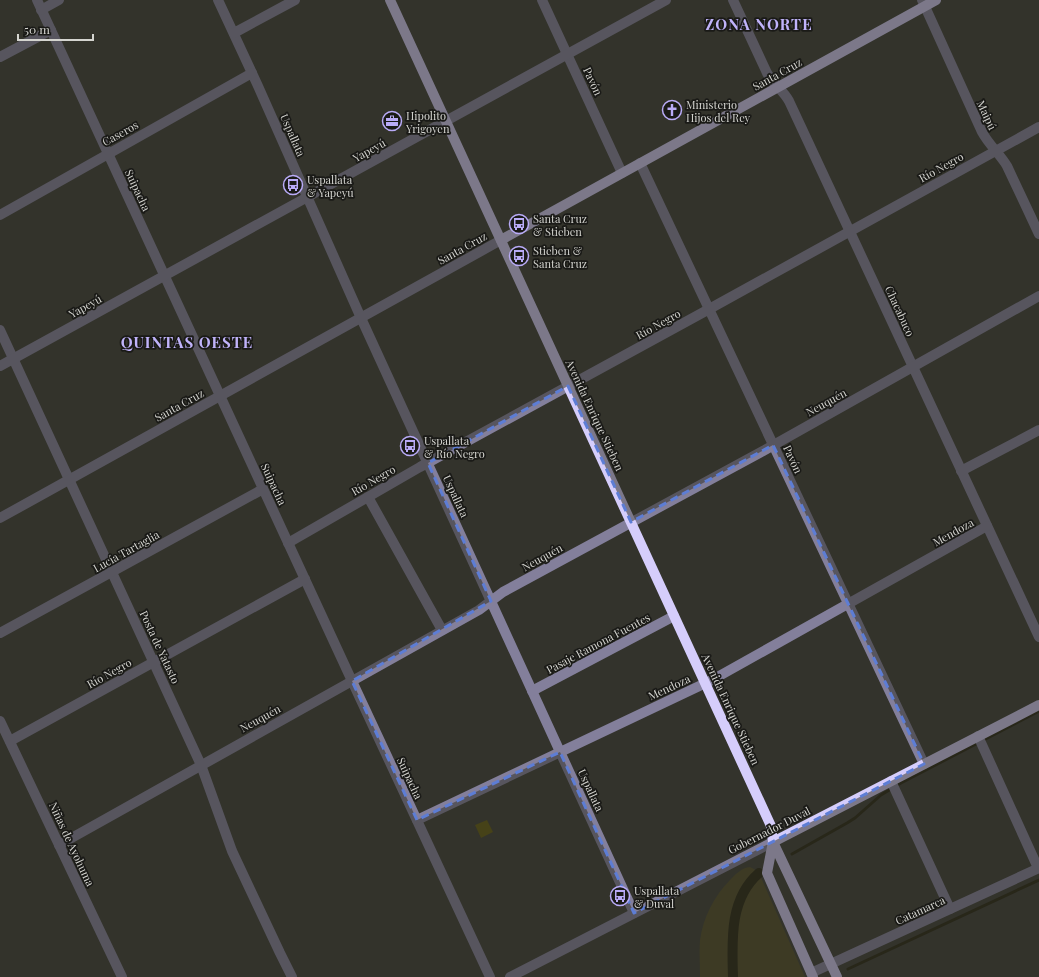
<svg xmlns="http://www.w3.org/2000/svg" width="1039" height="977" font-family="'Playfair Display',serif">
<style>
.green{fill:#49441c}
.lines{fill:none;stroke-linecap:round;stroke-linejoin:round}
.stream{stroke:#1c1904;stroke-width:3}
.canal{stroke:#1c1904;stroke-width:10}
.building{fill:#5e5401}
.minor{stroke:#837f9b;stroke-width:10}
.major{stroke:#d5cdfb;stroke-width:10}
.marked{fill:none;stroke:#5d7dd5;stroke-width:3;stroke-dasharray:8 5;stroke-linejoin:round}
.labels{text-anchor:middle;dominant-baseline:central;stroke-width:3.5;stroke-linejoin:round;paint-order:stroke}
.street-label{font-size:11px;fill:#d5d5d0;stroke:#1a1a17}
.poi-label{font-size:11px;fill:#d5d5d0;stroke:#1a1a17;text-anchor:start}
.district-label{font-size:15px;font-weight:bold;letter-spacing:1px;fill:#c0b3fa;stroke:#1a1a17}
</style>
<rect width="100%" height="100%" fill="#33332c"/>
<path class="green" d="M750,867L754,869L759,873L805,977H700C700,965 699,952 700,940C703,918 714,896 730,880C736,874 741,868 750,867Z"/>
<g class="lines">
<g class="stream">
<path d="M792,854L847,823L855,818L881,795L901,783L1039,711"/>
<path d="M848,969L1039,880"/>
</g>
<path class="canal" d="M733,977C732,941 729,899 759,873"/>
</g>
<path class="building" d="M487,820L493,832L481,838L475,825Z"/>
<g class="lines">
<g class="minor">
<path d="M37,0L352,681L490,977"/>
<path d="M218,0L258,86L361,318L634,913"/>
<path d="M542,0L622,173"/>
<path d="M733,0L767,73C773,84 783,90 789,101L1039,637"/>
<path d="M922,0L982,132C989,145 1000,154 1007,166L1039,234"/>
<path d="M41,10L59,0"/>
<path d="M234,33L295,0"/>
<path d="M0,57L51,30"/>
<path d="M640,163L924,764"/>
<path d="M0,215L252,73"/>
<path d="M0,330L201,765L232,851L280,953L292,977"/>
<path d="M0,366L666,0"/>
<path d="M961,471L1039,430"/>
<path d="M368,497L442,630"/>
<path d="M0,518L501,240"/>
<path d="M288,543L420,467L702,313L1039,127"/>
<path d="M0,633L263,489"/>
<path d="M532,691L674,616"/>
<path d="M0,721L122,977"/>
<path d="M978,736L1038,868"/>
<path d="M10,741L305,579"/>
<path d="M891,781L950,909"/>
<path d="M417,820L712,680L987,526"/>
<path d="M59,845L479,610L503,592L763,451L1039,296"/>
<path d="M811,973L1039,868"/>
<path d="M510,977L773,842"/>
</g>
<g class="major">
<path d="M390,0L771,826L773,842L767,873L813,977"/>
<path d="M501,240L936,0"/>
<path d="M773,842L1039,705"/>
<path d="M773,842L837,977"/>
</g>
</g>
<path d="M0 0H1039V977H0ZM568,386L631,522L773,445L924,764L634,913L560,752L417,820L352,681L491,601L428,463Z" fill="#33332c" fill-opacity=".55" fill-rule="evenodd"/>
<path class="marked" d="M568,386L631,522L773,445L924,764L634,913L560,752L417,820L352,681L491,601L428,463Z"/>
<defs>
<symbol id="church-ring" viewBox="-11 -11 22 22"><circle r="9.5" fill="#1a1a17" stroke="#b9abf7" stroke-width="1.5"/><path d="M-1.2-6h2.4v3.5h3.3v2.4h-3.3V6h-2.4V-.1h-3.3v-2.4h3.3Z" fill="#b9abf7"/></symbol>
<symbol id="office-ring" viewBox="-11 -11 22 22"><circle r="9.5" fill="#1a1a17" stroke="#b9abf7" stroke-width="1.5"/><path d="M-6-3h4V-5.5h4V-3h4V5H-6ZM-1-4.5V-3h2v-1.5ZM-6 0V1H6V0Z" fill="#b9abf7"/></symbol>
<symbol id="bus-ring" viewBox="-11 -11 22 22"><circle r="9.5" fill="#1a1a17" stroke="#b9abf7" stroke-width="1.5"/><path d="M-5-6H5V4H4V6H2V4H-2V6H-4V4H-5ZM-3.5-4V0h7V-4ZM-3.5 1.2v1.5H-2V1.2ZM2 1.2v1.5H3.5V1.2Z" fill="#b9abf7"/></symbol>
</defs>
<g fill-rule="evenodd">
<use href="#church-ring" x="661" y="99" width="22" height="22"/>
<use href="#office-ring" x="381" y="110" width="22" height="22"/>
<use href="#bus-ring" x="282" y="174" width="22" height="22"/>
<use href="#bus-ring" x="508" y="213" width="22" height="22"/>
<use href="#bus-ring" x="508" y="245" width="22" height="22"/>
<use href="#bus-ring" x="399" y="435" width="22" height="22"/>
<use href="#bus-ring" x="609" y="885" width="22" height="22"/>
</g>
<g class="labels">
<g class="street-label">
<text transform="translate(777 74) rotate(-29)">Santa Cruz</text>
<text transform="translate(593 81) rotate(65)">Pavón</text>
<text transform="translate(987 115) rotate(65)">Maipú</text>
<text transform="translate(120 133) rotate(-29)">Caseros</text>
<text transform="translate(293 135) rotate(66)">Uspallata</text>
<text transform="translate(369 150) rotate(-29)">Yapeyú</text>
<text transform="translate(941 167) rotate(-29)">Río Negro</text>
<text transform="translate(138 190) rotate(65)">Suipacha</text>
<text transform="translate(462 248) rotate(-29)">Santa Cruz</text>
<text transform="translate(85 306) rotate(-29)">Yapeyú</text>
<text transform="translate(900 311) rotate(65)">Chacabuco</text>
<text transform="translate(658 324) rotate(-29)">Río Negro</text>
<text transform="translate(826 402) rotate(-29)">Neuquén</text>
<text transform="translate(179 405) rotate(-29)">Santa Cruz</text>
<text transform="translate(595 415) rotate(65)">Avenida Enrique Stieben</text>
<text transform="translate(793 459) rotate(65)">Pavón</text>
<text transform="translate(373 480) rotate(-30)">Río Negro</text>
<text transform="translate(274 484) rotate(65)">Suipacha</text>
<text transform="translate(456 496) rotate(65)">Uspallata</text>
<text transform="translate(953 532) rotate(-29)">Mendoza</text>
<text transform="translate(126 551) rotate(-29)">Lucía Tartaglia</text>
<text transform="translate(542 557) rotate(-29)">Neuquén</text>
<text transform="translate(598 643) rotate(-28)">Pasaje Ramona Fuentes</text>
<text transform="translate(160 647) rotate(65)">Posta de Yatasto</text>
<text transform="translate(109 673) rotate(-29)">Río Negro</text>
<text transform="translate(669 687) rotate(-25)">Mendoza</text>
<text transform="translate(731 709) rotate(65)">Avenida Enrique Stieben</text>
<text transform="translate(260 718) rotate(-29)">Neuquén</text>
<text transform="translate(410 778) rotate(65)">Suipacha</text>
<text transform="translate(591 790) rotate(65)">Uspallata</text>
<text transform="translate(769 830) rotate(-27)">Gobernador Duval</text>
<text transform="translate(72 844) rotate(65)">Niñas de Ayohuma</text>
<text transform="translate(920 910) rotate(-25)">Catamarca</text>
</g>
<g class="poi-label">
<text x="686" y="104">Ministerio<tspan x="686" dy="13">Hijos del Rey</tspan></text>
<text x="406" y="115">Hipolito<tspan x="406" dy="13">Yrigoyen</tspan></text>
<text x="307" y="179">Uspallata<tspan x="307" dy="13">&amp; Yapeyú</tspan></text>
<text x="533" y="218">Santa Cruz<tspan x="533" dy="13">&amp; Stieben</tspan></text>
<text x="533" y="250">Stieben &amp;<tspan x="533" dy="13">Santa Cruz</tspan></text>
<text x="424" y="440">Uspallata<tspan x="424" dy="13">&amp; Río Negro</tspan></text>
<text x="634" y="890">Uspallata<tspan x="634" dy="13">&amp; Duval</tspan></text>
</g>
<g class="district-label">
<text x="759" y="24">ZONA NORTE</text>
<text x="187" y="342">QUINTAS OESTE</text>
</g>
</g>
<path d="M18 34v6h75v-6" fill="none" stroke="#d5d5d0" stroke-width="2"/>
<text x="24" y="34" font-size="12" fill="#d5d5d0" stroke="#1a1a17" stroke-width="3" paint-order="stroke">50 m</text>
</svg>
